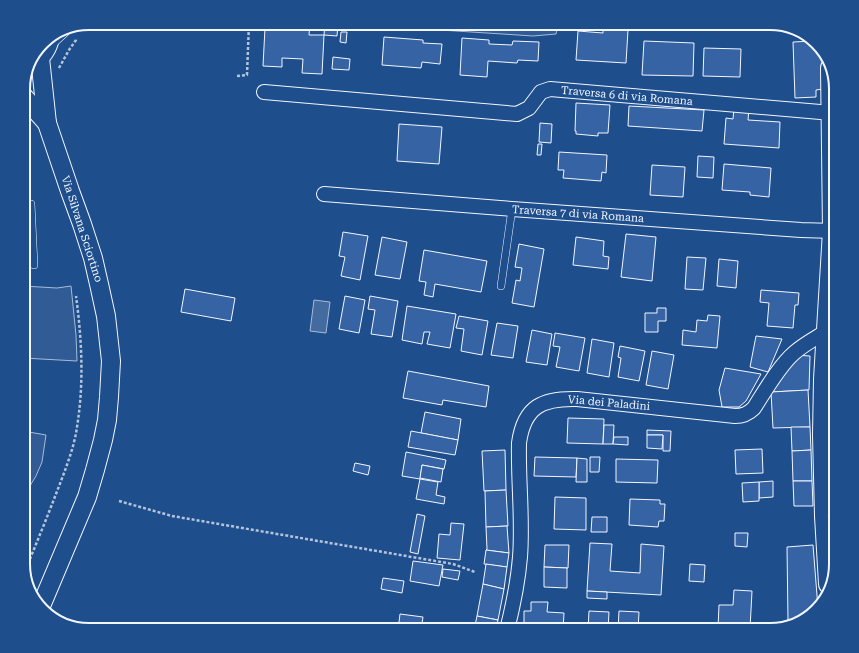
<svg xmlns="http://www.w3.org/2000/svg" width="859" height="653" font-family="'Roboto Serif',serif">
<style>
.green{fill:#305b95;stroke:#a8bbd7}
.water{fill:#446ba0;stroke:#a8bbd7}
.building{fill:#3563a3;stroke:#f2f6ff}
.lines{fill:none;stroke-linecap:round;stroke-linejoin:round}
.service-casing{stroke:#f2f6ff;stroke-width:8}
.minor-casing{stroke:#f2f6ff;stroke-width:16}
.tertiary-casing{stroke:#f2f6ff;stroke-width:20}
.secondary-casing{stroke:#f2f6ff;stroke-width:22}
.path{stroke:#b3c4dc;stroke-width:2.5;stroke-dasharray:3 2;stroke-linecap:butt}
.service{stroke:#1f4e8c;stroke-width:7}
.minor{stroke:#1f4e8c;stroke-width:14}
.tertiary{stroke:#1f4e8c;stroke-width:18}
.secondary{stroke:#1f4e8c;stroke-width:20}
.labels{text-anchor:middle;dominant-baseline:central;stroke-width:3;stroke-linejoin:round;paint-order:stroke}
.street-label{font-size:11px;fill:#f2f6ff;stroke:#1f4e8c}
.rim{fill:none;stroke:#f2f6ff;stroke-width:2}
</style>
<rect width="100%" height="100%" fill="#1f4e8c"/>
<g class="green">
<path d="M332,23H566L558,25L556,34L533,36Z"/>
<path d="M648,23H770L781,27Z"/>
<path d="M23,286L57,288L71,286L76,335L77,361L23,358Z"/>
<path d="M23,431L46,435L42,462L36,476L25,494H23Z"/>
</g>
<path class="water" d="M314,300L330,302L326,333L310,331Z"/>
<g class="building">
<path d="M279,23L310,24L309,35H324L322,74L302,73L303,59L282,58V67L263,66L265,28L279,29Z"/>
<path d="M325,23L338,24L337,36L324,35Z"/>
<path d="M603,29L628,30L626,63L576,60L578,31L603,33Z"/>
<path d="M341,32H347L346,43L340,42Z"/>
<path d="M384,37L423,40V43L442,44L440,64L422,62L421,68L382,65Z"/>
<path d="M462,38L489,40V44L512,45L513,41L539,42L538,61L518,60L517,63L488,61L487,77L460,75Z"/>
<path d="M644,41L694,43L693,76L642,75Z"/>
<path d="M813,41L822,51L823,89L816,90V97L795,98L793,42Z"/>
<path d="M704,48L741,49L740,77L703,76Z"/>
<path d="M333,57L350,59L349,70L332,69Z"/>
<path d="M576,103L610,105L608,133H598V136L576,134V131H575Z"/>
<path d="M629,106L704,110L702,131L628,126Z"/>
<path d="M734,108L749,109L748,120L780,122L779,148L724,144L726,118L733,119Z"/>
<path d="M540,123L552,124L551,143L539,142Z"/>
<path d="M399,124L442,127L439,164L397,161Z"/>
<path d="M538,144H542L541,155H537Z"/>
<path d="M559,152L607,155L606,173L602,172L601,181L563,178L564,170H558Z"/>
<path d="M698,156L714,157L713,178L697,177Z"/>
<path d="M724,164L771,168L769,197L750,195V192L722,190Z"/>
<path d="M652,165L685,167L683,197L650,195Z"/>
<path d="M343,232L368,236L360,280L341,276L345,257L339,256Z"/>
<path d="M626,234L656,237L652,281L621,277Z"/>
<path d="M382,237L407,242L400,279L375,275Z"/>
<path d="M576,237L604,241L603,256L609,257L608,269L573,265Z"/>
<path d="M519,244L544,249L534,307L512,303L516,280L520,281L522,268L515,267Z"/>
<path d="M424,250L487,261L481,292L435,284L433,297L424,295L426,282L419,281Z"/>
<path d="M687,257L706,258L703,290L685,289Z"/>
<path d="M719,259L738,261L736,288L717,286Z"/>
<path d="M185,289L235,298L231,321L181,312Z"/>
<path d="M761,290L799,293L798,305H795L793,328L767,326L769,303L760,302Z"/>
<path d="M345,296L365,300L359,333L339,329Z"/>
<path d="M370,296L398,301L392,337L371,334L375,310L368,309Z"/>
<path d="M407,306L456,314L450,348L427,344L430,332H424L422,344L402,340Z"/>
<path d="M657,308H666V321H658V332H645V313H657Z"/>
<path d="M708,315L720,316L717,348L682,345L683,330L696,332L697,320L707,321Z"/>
<path d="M459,316L488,321L482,355L461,351L464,329L456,328Z"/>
<path d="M497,323L518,326L513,358L491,355Z"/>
<path d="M532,330L552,334L547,365L526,362Z"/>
<path d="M555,333L585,338L579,371L556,367L560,347L553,346Z"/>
<path d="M756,336L782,339L768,372L750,367Z"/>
<path d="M592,339L614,343L609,377L587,373Z"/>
<path d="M620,346L645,351L639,381L618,377L621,358L618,357Z"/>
<path d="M652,351L674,355L668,389L646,385Z"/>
<path d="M795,355L810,356L809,390L771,392Z"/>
<path d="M725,368L761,374L746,401L739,407H722L719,390Z"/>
<path d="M408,371L489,386L486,407L443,400L442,405L403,398Z"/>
<path d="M808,390L810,427L773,428L771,392Z"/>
<path d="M425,412L461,419L458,440L421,433Z"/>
<path d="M568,418L604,419L603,444L567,443Z"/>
<path d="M604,425H614L613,444H603Z"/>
<path d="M791,427H810L811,450L792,451Z"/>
<path d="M647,430L671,431L670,451H663V435H647Z"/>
<path d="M411,431L458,440L455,455L408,447Z"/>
<path d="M647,435H663L662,449L647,448Z"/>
<path d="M614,437H628V445L613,444Z"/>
<path d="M762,449L763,473L736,474L735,450Z"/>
<path d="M505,450L506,490L484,491L482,451Z"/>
<path d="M811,450L812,481H793L792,451Z"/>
<path d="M406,452L446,460L444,469L422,465L420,479L402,476Z"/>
<path d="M535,457L577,458L576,477L534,476Z"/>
<path d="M590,457H600L599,472H590Z"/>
<path d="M577,458L587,459V482H576Z"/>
<path d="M616,459L658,460L657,483L616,482Z"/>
<path d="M355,463L370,466L368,475L353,471Z"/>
<path d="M422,465L443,469L441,482L420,478Z"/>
<path d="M420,479L438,482L436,495L445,497L444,504L416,499Z"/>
<path d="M773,481V497L759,498V482Z"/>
<path d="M793,481H812L813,506H794Z"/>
<path d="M759,482V501L743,502L742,483Z"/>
<path d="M506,490L508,526L486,527L485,491Z"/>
<path d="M555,497L586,498V530L554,529Z"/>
<path d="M630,499L660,500V504H665L664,521H659L658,527L629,525Z"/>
<path d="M417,514L425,516L418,554L410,552Z"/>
<path d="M592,517H607V532H591Z"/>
<path d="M451,523L464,524L460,560L437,558L439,534L450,535Z"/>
<path d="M507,526L509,553L486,550L487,549L486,527Z"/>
<path d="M735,533H748L747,547L735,546Z"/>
<path d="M590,543L612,544L610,571L640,573L641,544L664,546L661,595L587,591Z"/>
<path d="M545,545H569L568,568L544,567Z"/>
<path d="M813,545L818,608L801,621H788L787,547Z"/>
<path d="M486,550L509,553L507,567L484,564Z"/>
<path d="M413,561L443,565L439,586L410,581Z"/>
<path d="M486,564L507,567L504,589L483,584Z"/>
<path d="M690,564L705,565L704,582L689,581Z"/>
<path d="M544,567L567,568V588L544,587Z"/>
<path d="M443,569L460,571L458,580L442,577Z"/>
<path d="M383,578L404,581L402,593L381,589Z"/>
<path d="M483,584L504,589L498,620L477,616Z"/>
<path d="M734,590L752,591L750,629L718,628L719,605H733Z"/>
<path d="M587,591L607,592V599L587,598Z"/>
<path d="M531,602H548L547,612L564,613L563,630H524V611H531Z"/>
<path d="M589,611L609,612L608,630H588Z"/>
<path d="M619,611L639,612L638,630H618Z"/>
<path d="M400,614L423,617L421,630H398Z"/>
<path d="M477,616L498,620L496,630H474Z"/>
</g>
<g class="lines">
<defs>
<g id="service">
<path d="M53,44L66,32"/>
<path d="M23,204H31L34,265"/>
<path d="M501,286L512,209"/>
</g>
<g id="minor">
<path d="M264,92L517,114L529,108L541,92L550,89L832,113"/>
<path d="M324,194L512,209L801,230L833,231"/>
<path d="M507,630C513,606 518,582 520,557C523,519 518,481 519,443C524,406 543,398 577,399L735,416C743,416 748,414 754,408C765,391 779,366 794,353C804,344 816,338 827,331"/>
</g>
<g id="tertiary">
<path d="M40,58L47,123L70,191L82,224L93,258L99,284L106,316L111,361L109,397L107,420L103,440L95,470L87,497L41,606"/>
<path d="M34,62C43,56 48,48 50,38"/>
<path d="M23,96L47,123"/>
</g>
<path id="secondary" d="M829,584L825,516L823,435L824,379L833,231L831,68"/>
</defs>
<use href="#service" class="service-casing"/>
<use href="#minor" class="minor-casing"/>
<use href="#tertiary" class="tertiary-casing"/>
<use href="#secondary" class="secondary-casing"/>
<g class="path">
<path d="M59,68L69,50L76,40V38"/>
<path d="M237,76L247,75L249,23"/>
<path d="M119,501L172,516L453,564L475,572"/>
<path d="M24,573C35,547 46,520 56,494C64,473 74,449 77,427C84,384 82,340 76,296"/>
</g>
<use href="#service" class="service"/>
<use href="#minor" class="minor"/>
<use href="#tertiary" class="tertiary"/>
<use href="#secondary" class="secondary"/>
</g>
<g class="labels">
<g class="street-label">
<text transform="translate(627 96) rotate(5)">Traversa 6 di via Romana</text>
<text transform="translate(578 214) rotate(4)">Traversa 7 di via Romana</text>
<text transform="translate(82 229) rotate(72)">Via Silvana Sciortino</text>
<text transform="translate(609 403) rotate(5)">Via dei Paladini</text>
</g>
</g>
<path d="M0 0H859V653H0ZM89 30H770A59 59 0 0 1 829 89V564A59 59 0 0 1 770 623H89A59 59 0 0 1 30 564V89A59 59 0 0 1 89 30Z" fill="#1f4e8c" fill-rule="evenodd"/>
<path class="rim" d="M89 30H770A59 59 0 0 1 829 89V564A59 59 0 0 1 770 623H89A59 59 0 0 1 30 564V89A59 59 0 0 1 89 30Z"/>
</svg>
